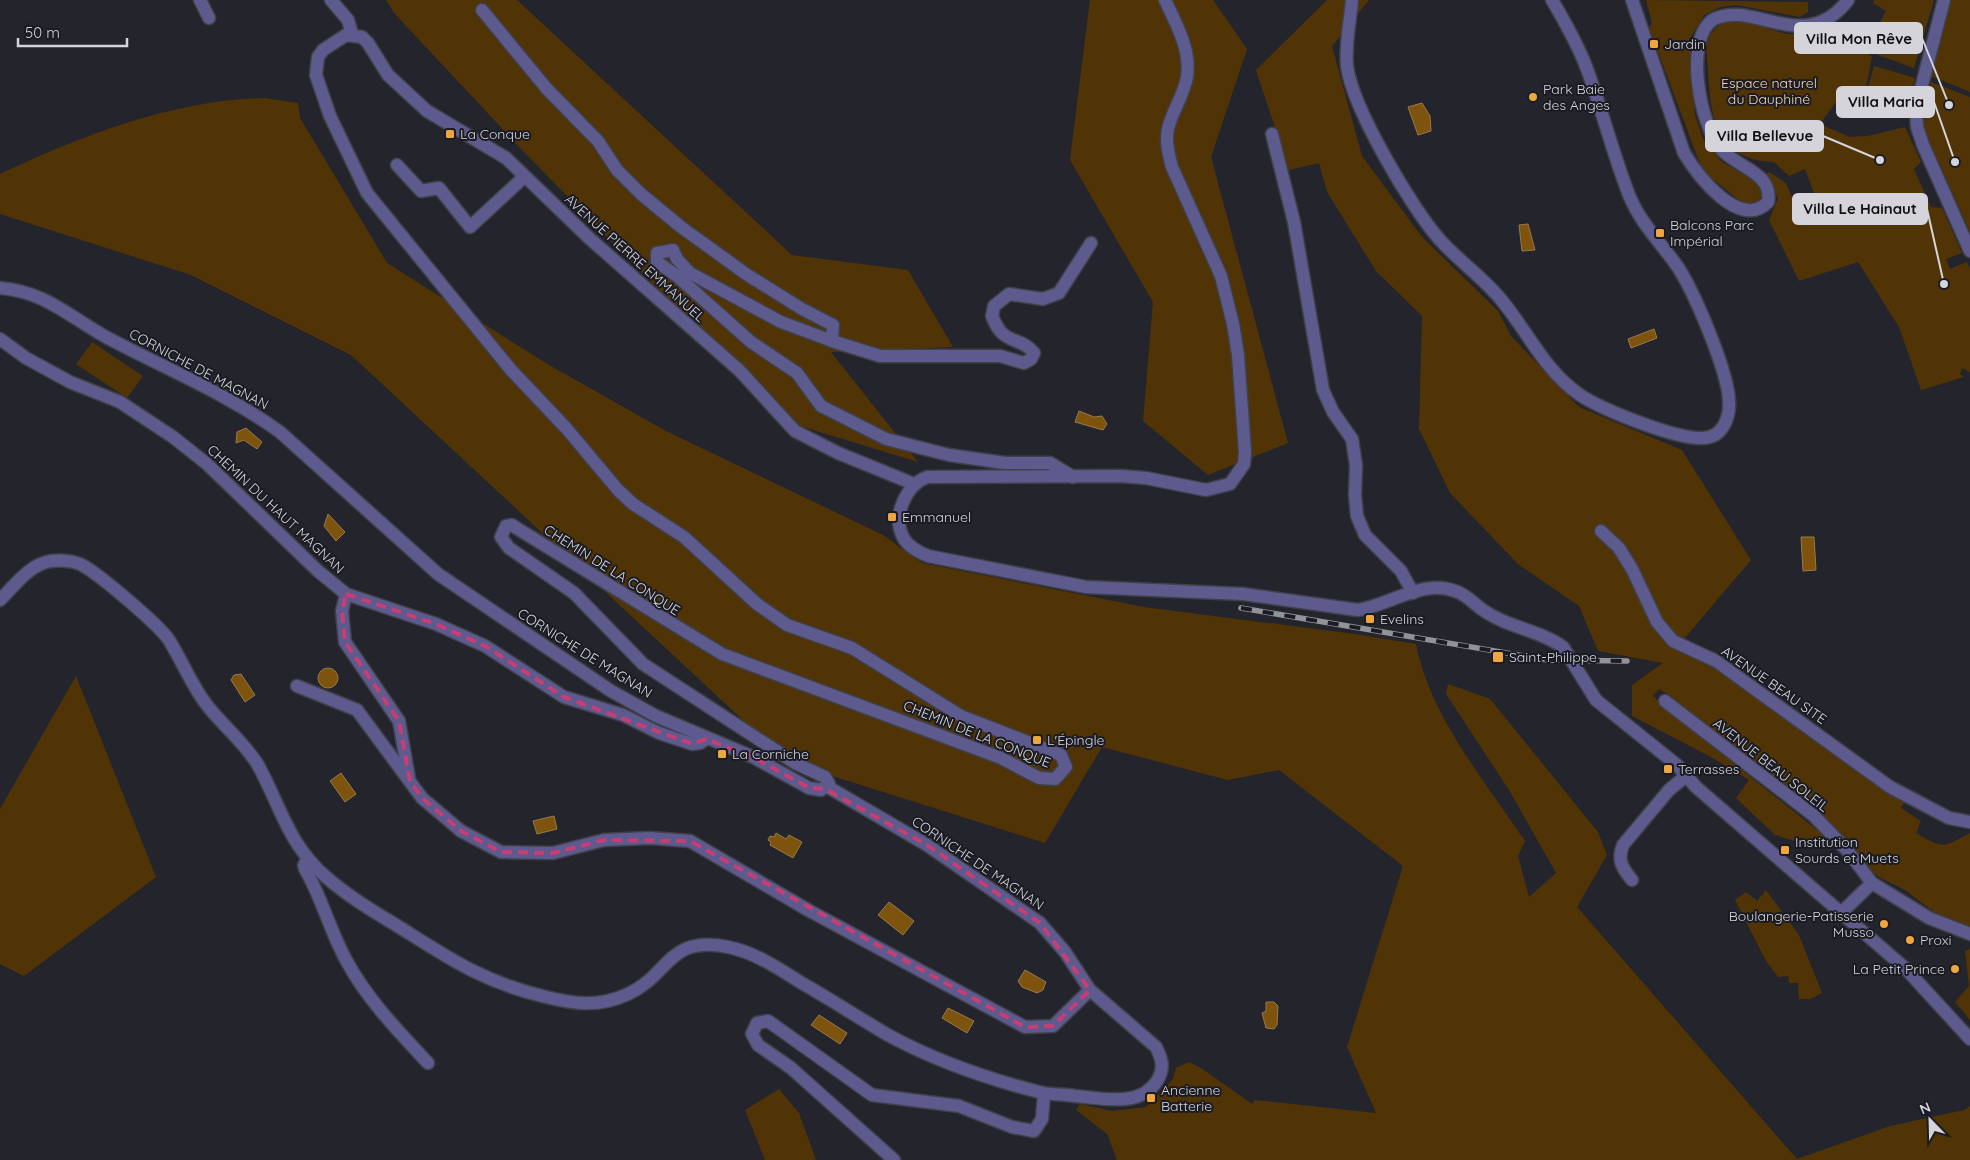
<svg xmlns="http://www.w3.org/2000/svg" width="1970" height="1160" font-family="Quicksand,sans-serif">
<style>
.green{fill:#503406}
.water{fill:#7d530e;stroke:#977a4b}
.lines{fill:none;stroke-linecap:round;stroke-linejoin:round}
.minor-casing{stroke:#404049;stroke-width:15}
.tertiary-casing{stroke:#404049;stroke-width:15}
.minor{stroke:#5d5a8d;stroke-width:12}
.tertiary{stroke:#5d5a8d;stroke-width:12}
.rail-casing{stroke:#929299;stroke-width:5.5}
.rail{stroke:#1b1b23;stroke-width:4;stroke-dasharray:11;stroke-linecap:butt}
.marked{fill:none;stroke:#c63e74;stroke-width:4;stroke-dasharray:10 6;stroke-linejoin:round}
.poi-dot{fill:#efa73d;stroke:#1b1b23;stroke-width:2}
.labels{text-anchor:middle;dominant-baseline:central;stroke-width:4;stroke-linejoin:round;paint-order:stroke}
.poi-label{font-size:14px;fill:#d4d4da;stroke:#1b1b23;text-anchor:start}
.park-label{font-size:14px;fill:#f5d6b1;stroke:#1b1b23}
.street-label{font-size:14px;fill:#d4d4da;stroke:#1b1b23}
.leader{fill:none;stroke:#d4d4da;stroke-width:2}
.callout-dot{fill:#d4d4da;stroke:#1b1b23;stroke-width:2}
.callout{fill:#d4d4da;stroke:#d4d4da;stroke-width:2}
.callout-label{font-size:15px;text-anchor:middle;font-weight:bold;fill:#111}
</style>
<rect width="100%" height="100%" fill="#24242d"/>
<g class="green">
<path d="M386,0H517L792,255L908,270L953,347L831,352L918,462L797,425L690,322L524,152L394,13Z"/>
<path d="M1090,0H1213L1247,49L1211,157L1288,443L1208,475L1143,421L1153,302L1070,160Z"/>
<path d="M1327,0H1369L1332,46L1362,156L1422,237L1498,311L1511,336L1579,407L1682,450L1751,560L1678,646L1725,673L1904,803L1901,808L1921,821L1916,833C1944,849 1942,848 1970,833V926L1935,913L1905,890L1879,877L1670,695L1659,689L1653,696L1675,716L1828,839L1821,849L1775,835L1736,798L1749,780L1713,758L1632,716V685L1663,663L1598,651L1579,606L1518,564L1450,493L1419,429L1422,316L1376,271L1327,192L1319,163L1289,170L1256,70Z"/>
<path d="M1646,0L1808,2V12L1800,17L1736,5L1720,7L1704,15L1689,40L1695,115L1703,139L1722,162L1757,182L1763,193L1757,203L1745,205L1709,176L1700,164L1649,28L1652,23Z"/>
<path d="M1874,0H1934L1914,68L1864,50L1886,11L1873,3Z"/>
<path d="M1950,0H1970V92L1931,76Z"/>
<path d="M1737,19L1786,34L1816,33L1823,40L1835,30L1856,49L1872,56L1864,98L1841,95L1820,124L1850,137L1868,136L1905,127L1921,162L1914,169L1931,207L1942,208L1962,253L1946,259L1950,269L1967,262L1970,269V372L1962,368L1960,374L1964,377L1921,390L1899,327L1858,262L1799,281L1769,220L1778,199L1771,180L1766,174L1769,172L1786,183L1794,202L1814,193L1805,169L1789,176L1774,162C1717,160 1710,118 1708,70C1707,56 1704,41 1714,30C1720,22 1728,21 1737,19Z"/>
<path d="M1874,66L1915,78L1910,102L1867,92Z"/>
<path d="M1931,82L1970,97V232L1923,127Z"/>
<path d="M265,98L298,103L300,118L387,263L549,365L666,431L883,535L922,563L1144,607L1355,634L1416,644C1429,714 1486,783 1525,841L1518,856L1529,897L1556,873L1509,790L1446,694L1448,684L1490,699L1598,832L1607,855L1577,907L1797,1159L1890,1126L1964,1110L1970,1106V1160H1117L1107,1134L1076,1110L1080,1104L1112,1111L1146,1107L1173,1079L1176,1068L1189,1062L1201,1068L1252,1104L1255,1100L1376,1113L1347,1047L1403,866L1279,770L1228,780L1102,747L1045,843L788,762L351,355L191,275L0,214V174C83,135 173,100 265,98Z"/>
<path d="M92,342L143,376L127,398L76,364Z"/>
<path d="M76,676L156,877L24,976L0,964V809Z"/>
<path d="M1766,890L1799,935L1822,993L1810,999H1799L1798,983H1789L1788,976L1778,977L1766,961L1735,900L1746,892L1757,901Z"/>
<path d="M1970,949V1020L1955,1002L1969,986L1965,951Z"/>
<path d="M779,1089L799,1113L816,1160H765L745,1110Z"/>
</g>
<g class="water">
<path d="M1422,103L1430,116L1431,131L1418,135L1408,107Z"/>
<path d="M1528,224L1535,250L1522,251L1519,225Z"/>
<path d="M1654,329L1657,338L1631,348L1628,339Z"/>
<path d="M1079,411L1094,417L1102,416L1107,424L1103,430L1075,422Z"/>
<path d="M246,428L262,442L257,449L244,440L236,443L237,432Z"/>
<path d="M328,514L345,532L336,541L324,526Z"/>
<path d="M1801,537H1814L1816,570L1803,571Z"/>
<circle cx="328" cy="678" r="10"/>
<path d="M241,674L255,695L245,702L231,680L234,675Z"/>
<path d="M341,773L356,794L345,802L330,781Z"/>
<path d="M554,816L557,829L537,834L533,821Z"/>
<path d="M776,833L786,839L789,835L802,842L793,858L770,845L771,842L768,840L770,836L774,837Z"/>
<path d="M889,902L914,921L903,935L878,915Z"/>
<path d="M1025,970L1046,982L1043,990L1037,993L1022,987L1018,981Z"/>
<path d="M1266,1002H1274L1278,1006L1277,1025L1274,1029L1266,1028L1262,1013L1266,1011Z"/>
<path d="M948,1008L974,1021L967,1033L942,1018Z"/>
<path d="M819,1015L847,1033L840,1044L811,1025Z"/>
</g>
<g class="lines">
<defs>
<g id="minor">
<path d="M200,0L209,18"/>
<path d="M331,0L348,20L352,34"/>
<path d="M1632,0L1684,153C1698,176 1740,231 1768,202C1773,172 1737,168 1721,149C1700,126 1683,38 1714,19C1754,0 1805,56 1848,0"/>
<path d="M1944,0L1916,108L1917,127L1923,145L1970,251"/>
<path d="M482,10L547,89L598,141L617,170L641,194L681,227L746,274L802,309L833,325L832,341"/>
<path d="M1272,134L1294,222L1323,390L1333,412L1352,439L1356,465L1355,495L1357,516L1365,535L1401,571L1413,593"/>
<path d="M397,165L421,191L439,188L470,227L524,177"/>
<path d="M0,339L26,358L70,382L120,402L173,437L207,464L318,571L346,594L436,624L485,646L564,697L623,715L659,733L692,744L700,743L706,739"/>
<path d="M1073,477L1050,463H1005L949,455L886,439L821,406L797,373L751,342L677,276L657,262V253L673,250L677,259L690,273L781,322L832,341L880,356H1000L1024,363L1031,359L1034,353C1023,339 1010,343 1000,331C997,327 994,321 992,316L994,306L1009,294L1043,299L1059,293L1091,243"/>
<path d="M1601,531L1619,548L1632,569L1657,622L1673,641L1716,661L1890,787L1949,818L1970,822"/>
<path d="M346,594L342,611L345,642L399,721L409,778"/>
<path d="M0,600C15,585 30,564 51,561C61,560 72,561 80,564C97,572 159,625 169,640C182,661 191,684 206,704C222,725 244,742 258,765C281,807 288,844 326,877C350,898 378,914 404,930C453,961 485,982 542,996C573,1004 598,1008 628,994C670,975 667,935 728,947C754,952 778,968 800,982C830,999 859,1018 888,1035C934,1060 988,1079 1039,1092C1051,1095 1063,1094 1075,1096C1102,1098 1140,1108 1157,1081C1165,1068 1162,1059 1156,1047L1090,990L1065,952L1040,923L927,845L828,787"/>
<path d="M297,686L357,710L422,798L461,831L501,852L553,853L604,840L650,838L690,841L808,910L1025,1027L1053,1026L1090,990"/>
<path d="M1665,701L1813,815L1847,850L1872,883"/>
<path d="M307,860L304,865L305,869C322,898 330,931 346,960C367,999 398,1031 428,1063"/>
<path d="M1632,880C1622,868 1617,860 1623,845L1669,790L1686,776"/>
<path d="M1842,912L1872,883L1929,918L1970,934"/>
<path d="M894,1160L791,1068L758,1045L752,1034L757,1023L768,1021L872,1095L959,1106L1012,1127L1034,1131L1042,1119L1044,1094"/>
</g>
<g id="tertiary">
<path d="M1165,0C1176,24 1191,49 1187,77C1184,95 1172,111 1168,129C1165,141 1169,155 1172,167L1221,276L1233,324L1238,355L1245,452L1244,464L1230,484L1206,490L1146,478L1121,476L927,477C906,485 892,516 903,537C908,547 918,552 928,556L1086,587L1243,594L1358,610C1383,606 1407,590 1432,588C1440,587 1447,588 1455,591C1466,594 1474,604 1483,610C1508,628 1540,630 1563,647L1596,700L1677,765L1696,787L1906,969L1970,1039"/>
<path d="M1352,0C1350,22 1345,44 1347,66C1352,107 1412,209 1440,240C1460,262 1485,279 1503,302C1529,334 1545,371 1580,395C1603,410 1677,440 1704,438C1723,437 1730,417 1729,401C1728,371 1693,288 1675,263C1658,240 1640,222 1629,195C1613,154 1602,110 1587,69C1578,45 1565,22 1552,0"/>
<path d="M0,288C46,292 68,316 106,337C164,368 226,393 280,432L438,574L611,691L656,716L753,757L809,788L821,790L829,784L825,777L795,763L643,664L574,593L509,548L501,537L506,526L512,525L518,529L722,654L1001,758L1039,778L1055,779L1066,767L1061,755L961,716L852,648L787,625L757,604L684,537L633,504L618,490L566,428L511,370L367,193L330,116L316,75L318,57L323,50L346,35L362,37L368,43L388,75L427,111L506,158L589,238L739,370L795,431L838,453L914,484"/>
</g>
</defs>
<use href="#minor" class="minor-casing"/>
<use href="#tertiary" class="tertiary-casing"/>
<use href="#minor" class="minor"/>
<use href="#tertiary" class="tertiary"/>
<defs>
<path id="rail" d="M1241,608L1548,660L1627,661"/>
</defs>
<use href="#rail" class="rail-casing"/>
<use href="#rail" class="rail"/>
</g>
<path class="marked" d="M346,594L436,624L485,646L564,697L692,744L706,739L753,757L809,788L825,789L927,845L1040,923L1090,990L1053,1026L1025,1027L690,841L604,840L553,853L501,852L461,831L422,798L410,781L399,721L345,642L342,611Z"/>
<g class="poi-dot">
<rect x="1649" y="39" width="10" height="10" rx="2.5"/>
<circle cx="1533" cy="97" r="5"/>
<rect x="445" y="129" width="10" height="10" rx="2.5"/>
<rect x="1655" y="228" width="10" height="10" rx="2.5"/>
<rect x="887" y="512" width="10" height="10" rx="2.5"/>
<rect x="1365" y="614" width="10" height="10" rx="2.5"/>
<rect x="1492" y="651" width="12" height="12" rx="2.5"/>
<rect x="1032" y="735" width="10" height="10" rx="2.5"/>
<rect x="717" y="749" width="10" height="10" rx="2.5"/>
<rect x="1663" y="764" width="10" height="10" rx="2.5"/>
<rect x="1780" y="845" width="10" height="10" rx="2.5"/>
<circle cx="1884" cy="924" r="5"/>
<circle cx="1910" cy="940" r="5"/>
<circle cx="1955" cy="969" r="5"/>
<rect x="1146" y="1093" width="10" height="10" rx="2.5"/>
</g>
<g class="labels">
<g class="poi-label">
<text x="1664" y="44">Jardin</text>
<text x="1543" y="89">Park Baie<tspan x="1543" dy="16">des Anges</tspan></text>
<text x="460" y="134">La Conque</text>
<text x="1670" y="225">Balcons Parc<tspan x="1670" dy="16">Impérial</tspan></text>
<text x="902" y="517">Emmanuel</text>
<text x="1380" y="619">Evelins</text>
<text x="1509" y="657">Saint-Philippe</text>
<text x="1047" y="740">L'Épingle</text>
<text x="732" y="754">La Corniche</text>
<text x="1678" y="769">Terrasses</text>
<text x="1795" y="842">Institution<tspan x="1795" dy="16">Sourds et Muets</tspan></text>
<text x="1874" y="916" text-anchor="end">Boulangerie-Patisserie<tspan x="1874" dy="16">Musso</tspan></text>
<text x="1920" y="940">Proxi</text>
<text x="1945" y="969" text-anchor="end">La Petit Prince</text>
<text x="1161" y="1090">Ancienne<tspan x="1161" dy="16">Batterie</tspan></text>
</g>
<g class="park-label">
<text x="1769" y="83">Espace naturel<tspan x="1769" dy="16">du Dauphiné</tspan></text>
</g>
<g class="street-label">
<text transform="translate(635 258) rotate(42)">AVENUE PIERRE EMMANUEL</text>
<text transform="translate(199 369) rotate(28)">CORNICHE DE MAGNAN</text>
<text transform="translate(276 509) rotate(43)">CHEMIN DU HAUT MAGNAN</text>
<text transform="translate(612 570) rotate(32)">CHEMIN DE LA CONQUE</text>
<text transform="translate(585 653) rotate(32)">CORNICHE DE MAGNAN</text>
<text transform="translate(1774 685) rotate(35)">AVENUE BEAU SITE</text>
<text transform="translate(977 734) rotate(22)">CHEMIN DE LA CONQUE</text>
<text transform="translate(1771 765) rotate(38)">AVENUE BEAU SOLEIL</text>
<text transform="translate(978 863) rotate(34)">CORNICHE DE MAGNAN</text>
</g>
</g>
<path class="leader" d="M1949 105L1922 38M1955 162L1934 102M1880 160L1823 136M1944 284L1927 209"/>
<g class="callout-dot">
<circle cx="1949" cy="105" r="5"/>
<circle cx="1955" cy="162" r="5"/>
<circle cx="1880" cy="160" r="5"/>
<circle cx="1944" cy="284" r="5"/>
</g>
<g class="callout">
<rect x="1795" y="23" width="127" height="30" rx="5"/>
<rect x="1837" y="87" width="97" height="30" rx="5"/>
<rect x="1706" y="121" width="117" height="30" rx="5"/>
<rect x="1793" y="194" width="134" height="30" rx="5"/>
</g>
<g class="callout-label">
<text x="1859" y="44">Villa Mon Rêve</text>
<text x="1886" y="107">Villa Maria</text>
<text x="1765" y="141">Villa Bellevue</text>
<text x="1860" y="214">Villa Le Hainaut</text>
</g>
<g transform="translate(1930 1120) rotate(337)" stroke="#1b1b23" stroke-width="4" paint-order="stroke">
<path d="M0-4L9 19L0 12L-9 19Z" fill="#d4d4da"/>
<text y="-8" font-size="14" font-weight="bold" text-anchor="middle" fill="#d4d4da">N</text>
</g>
<path d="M18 38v8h109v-8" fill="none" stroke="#d4d4da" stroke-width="2.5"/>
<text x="25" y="38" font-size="15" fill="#d4d4da" stroke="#1b1b23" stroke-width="4" paint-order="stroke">50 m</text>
</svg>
